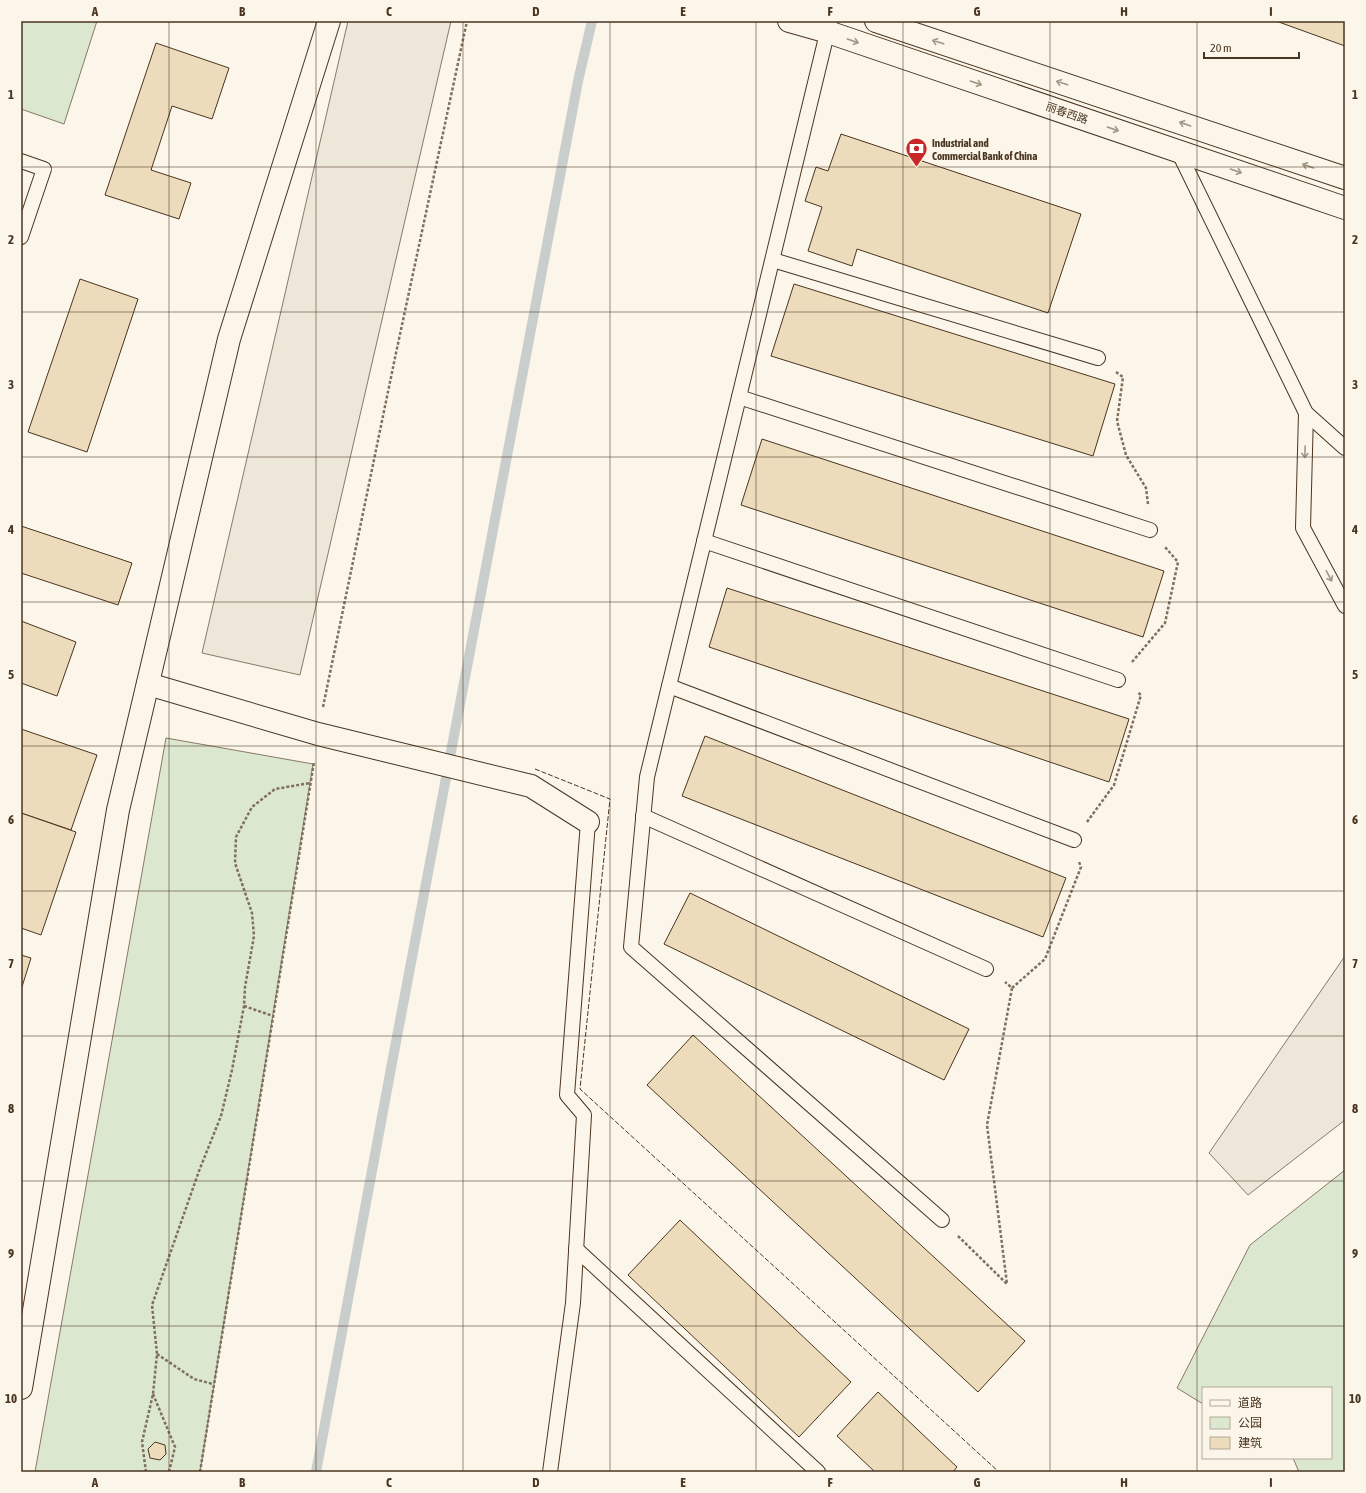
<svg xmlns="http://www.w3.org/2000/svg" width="1366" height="1493" font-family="'Asap Condensed','Noto Sans SC',sans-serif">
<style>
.green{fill:#dce7d0;stroke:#887966}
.parking{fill:#ede7d9;stroke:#887966}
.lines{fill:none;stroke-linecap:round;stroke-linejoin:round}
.stream{stroke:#c9cecd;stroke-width:10}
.building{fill:#ecdcbc;stroke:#4a3520}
.service-casing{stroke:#4a3520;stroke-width:16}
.minor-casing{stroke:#4a3520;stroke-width:24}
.secondary-casing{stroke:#4a3520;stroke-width:24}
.path{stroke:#7f6f5c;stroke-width:2.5;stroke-dasharray:3 2;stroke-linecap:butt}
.service{stroke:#fbf6e9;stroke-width:14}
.minor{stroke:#fbf6e9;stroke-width:22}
.secondary{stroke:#fbf6e9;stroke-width:22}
.fence{stroke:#4a3520;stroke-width:1;stroke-dasharray:5 2;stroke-linecap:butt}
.oneway{stroke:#a29684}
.grid{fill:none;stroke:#4a3520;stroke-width:1;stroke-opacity:0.55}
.labels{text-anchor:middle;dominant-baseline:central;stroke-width:3;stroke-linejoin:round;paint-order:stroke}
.street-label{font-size:11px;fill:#4a3520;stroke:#fbf6e9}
.poi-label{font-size:11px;font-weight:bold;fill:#4a3520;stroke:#fbf6e9;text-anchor:start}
.neatline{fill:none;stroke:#4a3520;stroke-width:1.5}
.grid-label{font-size:13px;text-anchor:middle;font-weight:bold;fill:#4a3520}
</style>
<rect width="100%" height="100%" fill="#fbf6e9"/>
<g class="green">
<path d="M21,21H97L64,124L21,109Z"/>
<path d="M166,738L313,764L200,1472H35Z"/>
<path d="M1345,1170V1472H1299L1293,1458H1331V1388H1203V1404L1177,1388L1250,1245Z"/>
</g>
<g class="parking">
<path d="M348,21H451L300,675L202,653Z"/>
<path d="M1345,956V1120L1248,1195L1209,1153Z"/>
</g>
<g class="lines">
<path class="stream" d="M316,1472L392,1063L578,81L592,21"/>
</g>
<g class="building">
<path d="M1276,21H1345V46Z"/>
<path d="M156,43L229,68L212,119L172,106L151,170L191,183L179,219L105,195Z"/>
<path d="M841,134L1081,214L1048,313L857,249L852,266L808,251L822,207L805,201L816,167L828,171Z"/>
<path d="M80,279L138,299L87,452L28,432Z"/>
<path d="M794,284L1115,384L1093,456L771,356Z"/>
<path d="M762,439L1164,571L1143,637L741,505Z"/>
<path d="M21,526L132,563L118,605L21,573Z"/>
<path d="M727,588L1129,719L1109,782L709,647Z"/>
<path d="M21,621L76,642L57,696L21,683Z"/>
<path d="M21,729L97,755L71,830L21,813Z"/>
<path d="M705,736L1066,878L1043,937L682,796Z"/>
<path d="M21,813L76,832L41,935L21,928Z"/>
<path d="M690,893L969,1029L944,1080L664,944Z"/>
<path d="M21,955L31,958L21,990Z"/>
<path d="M693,1035L1025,1341L978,1392L647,1085Z"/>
<path d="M680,1220L851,1382L799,1437L628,1275Z"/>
<path d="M878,1392L957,1467L953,1472H875L837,1436Z"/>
<path d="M155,1442L165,1445L166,1454L160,1460L150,1458L148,1449Z"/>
</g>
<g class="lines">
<defs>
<g id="service">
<path d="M830,21L647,777L631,947L942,1220"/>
<path d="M1178,151L1306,413L1345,448"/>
<path d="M21,161L44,169L21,237"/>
<path d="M773,260L1098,358"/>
<path d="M739,397L1150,530"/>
<path d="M1306,413L1303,528L1345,606"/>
<path d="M704,541L1118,680"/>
<path d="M669,686L1074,840"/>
<path d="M643,816L986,969"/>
<path d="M576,1249L818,1472"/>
<path d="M550,1472L573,1303L584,1115L567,1095L588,822"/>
</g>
<g id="minor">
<path d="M148,684L318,734L531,786L588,822"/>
<path d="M21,1388L118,810L229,339L329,21"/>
</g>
<g id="secondary">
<path d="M789,21L828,32L1345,208"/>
<path d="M876,21L1345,178"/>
</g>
</defs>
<use href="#service" class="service-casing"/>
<use href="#minor" class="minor-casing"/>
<use href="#secondary" class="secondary-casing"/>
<g class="path">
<path d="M1116,372L1123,377L1117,421L1126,455L1146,488L1148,504"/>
<path d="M1132,662L1165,623L1178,562L1165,547"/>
<path d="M323,707L396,353L467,21"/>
<path d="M1087,822L1114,785L1141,695L1137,692"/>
<path d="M1012,988L1045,959L1081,867L1079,862"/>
<path d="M244,1006L273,1016"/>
<path d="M958,1236L1007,1284L987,1125L1012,988L1005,982"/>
<path d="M157,1354L194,1379L213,1384"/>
<path d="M153,1394L175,1447L169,1472"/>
<path d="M146,1472L142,1442L153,1394L157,1354L152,1305L199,1171L221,1116L232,1070L244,1006L245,987L254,936L252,913L235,863L236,837L252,807L275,789L310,783"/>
<path d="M200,1472L314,762"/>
</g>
<use href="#service" class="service"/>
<use href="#minor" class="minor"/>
<use href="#secondary" class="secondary"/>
<path class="fence" d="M535,769L610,799L580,1089L999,1472"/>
</g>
<defs><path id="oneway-shaft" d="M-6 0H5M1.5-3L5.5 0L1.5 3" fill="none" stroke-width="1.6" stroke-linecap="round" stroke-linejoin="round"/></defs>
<g class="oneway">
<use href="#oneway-shaft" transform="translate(853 41) rotate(19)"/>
<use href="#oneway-shaft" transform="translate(938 42) rotate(-162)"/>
<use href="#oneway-shaft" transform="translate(976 83) rotate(19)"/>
<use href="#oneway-shaft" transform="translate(1062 83) rotate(-162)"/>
<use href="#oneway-shaft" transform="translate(1185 124) rotate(-161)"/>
<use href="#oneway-shaft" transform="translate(1113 129) rotate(19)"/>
<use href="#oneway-shaft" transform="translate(1308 166) rotate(-161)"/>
<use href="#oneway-shaft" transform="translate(1236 171) rotate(19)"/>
<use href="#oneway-shaft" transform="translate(1305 452) rotate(91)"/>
<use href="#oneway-shaft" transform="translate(1329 576) rotate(62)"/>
</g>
<path class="grid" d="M169,21V1472M316,21V1472M463,21V1472M610,21V1472M756,21V1472M903,21V1472M1050,21V1472M1197,21V1472M21,167H1345M21,312H1345M21,457H1345M21,602H1345M21,746H1345M21,891H1345M21,1036H1345M21,1181H1345M21,1326H1345"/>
<defs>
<symbol id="bank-pin" viewBox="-11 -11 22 30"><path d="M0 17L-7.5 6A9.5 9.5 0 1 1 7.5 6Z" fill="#c62828" stroke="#fbf6e9"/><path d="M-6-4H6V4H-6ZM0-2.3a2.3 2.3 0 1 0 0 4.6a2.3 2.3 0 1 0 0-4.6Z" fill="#fff"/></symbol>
</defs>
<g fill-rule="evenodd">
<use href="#bank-pin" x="904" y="136" width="25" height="34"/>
</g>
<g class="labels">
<g class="street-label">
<text transform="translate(1067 113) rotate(19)">丽春西路</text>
</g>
<g class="poi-label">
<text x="932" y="143">Industrial and<tspan x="932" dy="13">Commercial Bank of China</tspan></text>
</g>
</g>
<rect width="1366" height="1493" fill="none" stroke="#fbf6e9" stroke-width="44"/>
<rect x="1202" y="1387" width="130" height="72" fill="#fbf6e9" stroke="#b4a999"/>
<rect x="1210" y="1400" width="20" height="6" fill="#fbf6e9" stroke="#b4a999"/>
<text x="1238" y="1407" font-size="12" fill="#4a3520">道路</text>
<rect x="1210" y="1417" width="20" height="12" fill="#dce7d0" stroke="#b4a999"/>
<text x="1238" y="1427" font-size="12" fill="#4a3520">公园</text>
<rect x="1210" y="1437" width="20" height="12" fill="#ecdcbc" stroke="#b4a999"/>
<text x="1238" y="1447" font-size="12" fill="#4a3520">建筑</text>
<path d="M1204 52v6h95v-6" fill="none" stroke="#4a3520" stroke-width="2"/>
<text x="1210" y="52" font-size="12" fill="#4a3520" stroke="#fbf6e9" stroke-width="3" paint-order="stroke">20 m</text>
<rect x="22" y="22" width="1322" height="1449" class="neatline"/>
<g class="grid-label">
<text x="95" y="16">A</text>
<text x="242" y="16">B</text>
<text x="389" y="16">C</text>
<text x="536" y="16">D</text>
<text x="683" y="16">E</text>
<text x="830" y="16">F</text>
<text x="977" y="16">G</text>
<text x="1124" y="16">H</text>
<text x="1271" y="16">I</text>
<text x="11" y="99">1</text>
<text x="1355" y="99">1</text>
<text x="11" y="244">2</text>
<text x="1355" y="244">2</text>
<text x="11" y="389">3</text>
<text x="1355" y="389">3</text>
<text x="11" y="534">4</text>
<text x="1355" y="534">4</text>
<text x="11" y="679">5</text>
<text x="1355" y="679">5</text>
<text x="11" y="824">6</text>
<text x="1355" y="824">6</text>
<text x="11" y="968">7</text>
<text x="1355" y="968">7</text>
<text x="11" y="1113">8</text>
<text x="1355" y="1113">8</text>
<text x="11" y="1258">9</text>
<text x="1355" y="1258">9</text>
<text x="11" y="1403">10</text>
<text x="1355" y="1403">10</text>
<text x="95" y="1487">A</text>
<text x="242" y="1487">B</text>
<text x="389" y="1487">C</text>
<text x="536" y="1487">D</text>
<text x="683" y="1487">E</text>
<text x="830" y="1487">F</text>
<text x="977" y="1487">G</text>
<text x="1124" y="1487">H</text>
<text x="1271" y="1487">I</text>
</g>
</svg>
